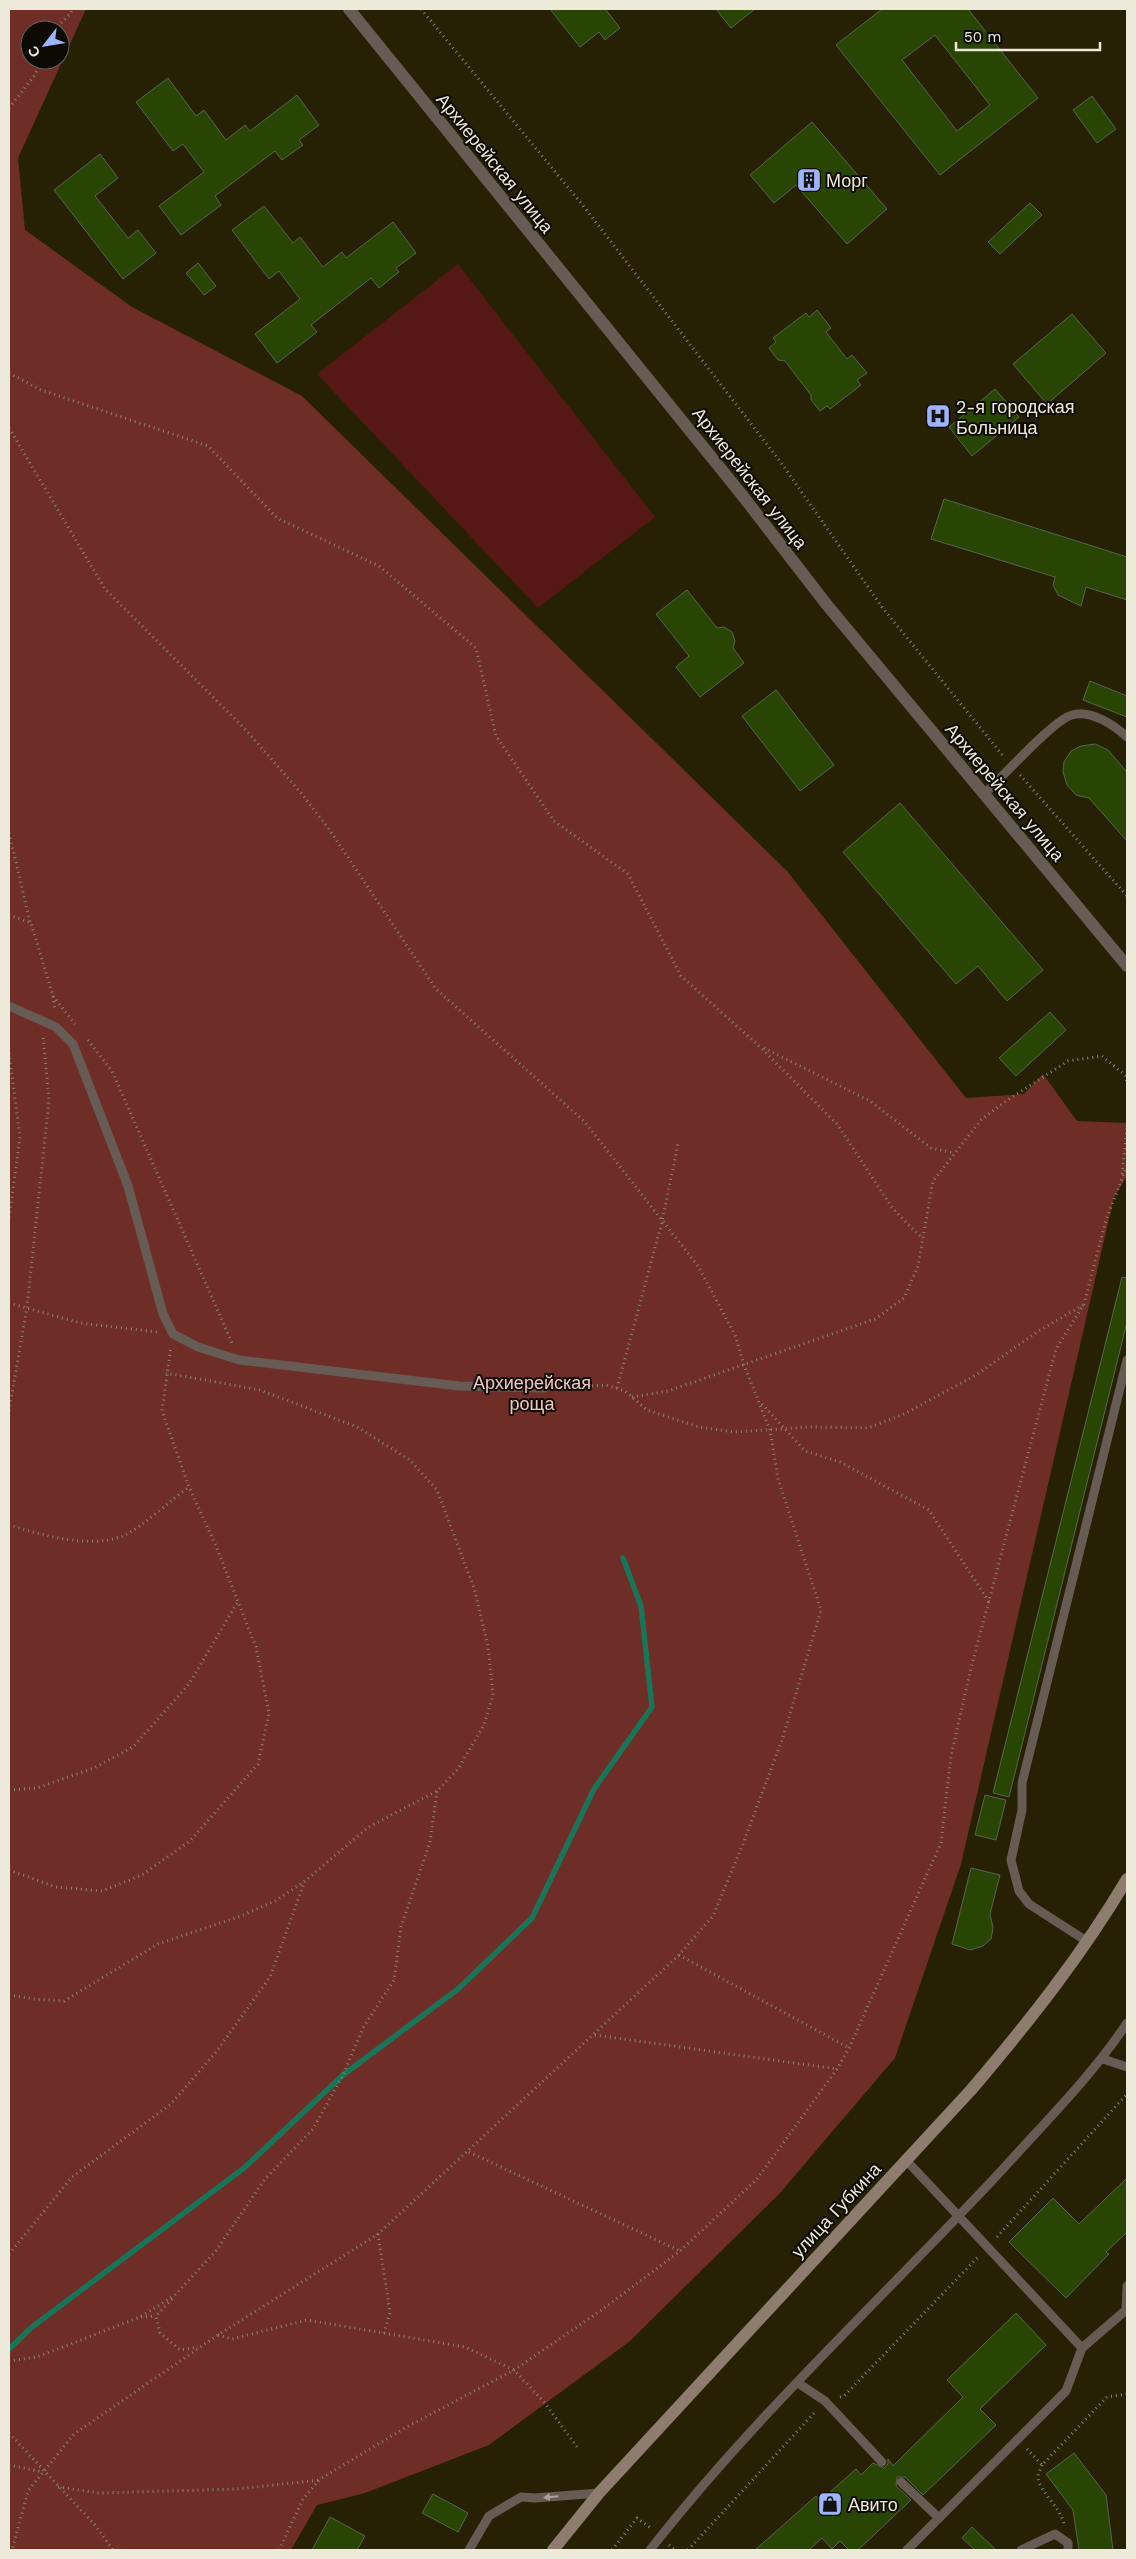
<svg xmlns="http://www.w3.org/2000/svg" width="1136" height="2559" font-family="'Work Sans',sans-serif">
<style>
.green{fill:#561815}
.forest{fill:#6f2d28;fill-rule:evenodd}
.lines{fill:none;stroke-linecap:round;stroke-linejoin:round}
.stream{stroke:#197557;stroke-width:5.5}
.building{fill:#294503;stroke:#57664c;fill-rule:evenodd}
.path{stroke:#8b8670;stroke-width:3;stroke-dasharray:1 4;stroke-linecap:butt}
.lane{stroke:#665c53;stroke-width:9}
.street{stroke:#665c53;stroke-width:12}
.secondary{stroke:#8e7d6f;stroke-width:12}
.oneway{fill:#aaa396}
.labels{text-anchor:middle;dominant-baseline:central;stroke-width:4;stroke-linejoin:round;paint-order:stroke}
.street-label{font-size:18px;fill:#eeeada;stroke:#0c0a02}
.poi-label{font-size:18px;fill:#eeeada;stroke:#0c0a02;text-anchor:start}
.park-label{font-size:18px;fill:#f2c7c1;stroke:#0c0a02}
</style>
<rect width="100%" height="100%" fill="#262004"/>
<path class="green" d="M458,264L655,517L538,608L317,374Z"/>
<path class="forest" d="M9,9H86L18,158L25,230L132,307L302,396L787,871L966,1098L1024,1094L1043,1074L1077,1121L1127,1123V1176L1114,1197L961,1864L895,2058L779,2194L630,2341L489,2445L365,2493L317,2505L291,2550H9ZM30,30H60V60H30Z"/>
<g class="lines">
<path class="stream" d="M9,2349L32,2327L244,2168L343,2075L458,1989L532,1918L594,1789L652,1707L641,1606L623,1558"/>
</g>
<g class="building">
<path d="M550,9H605L620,28L605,40L599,32L580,47Z"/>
<path d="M716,9H755L731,28Z"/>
<path d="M882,9H968L1038,98L940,175L836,45ZM935,35L990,105L957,131L902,60Z"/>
<path d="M168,78L196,116L204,110L226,140L245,125L250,131L297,95L319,125L299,140L303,145L282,160L275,151L215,196L221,205L181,235L159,206L204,172L183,144L173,151L136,102Z"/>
<path d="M1092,96L1116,129L1097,143L1073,110Z"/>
<path d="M812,122L887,209L847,244L796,185L774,203L750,175Z"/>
<path d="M100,154L118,178L95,196L128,238L138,230L156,253L123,279L54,190Z"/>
<path d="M1030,203L1042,215L1000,254L988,242Z"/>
<path d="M264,206L293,243L300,237L323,267L342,252L346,258L393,222L416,253L396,268L399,272L379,288L371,278L311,325L317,332L277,363L255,334L300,299L279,271L269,279L232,230Z"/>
<path d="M198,263L216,286L204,295L186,273Z"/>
<path d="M817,310L831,328L826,332L847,359L852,355L867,373L857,380L861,385L830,409L827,406L820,411L811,400V395L791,369L785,361L778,360L769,348L776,342L773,338L806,313L809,317Z"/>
<path d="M1072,314L1106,353L1047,404L1013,364Z"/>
<path d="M995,389L1019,417L972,456L949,427Z"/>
<path d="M944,499L1127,557V600L1086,587L1081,606L1058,595L1053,585L1055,577L931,539Z"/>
<path d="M687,590L717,628L724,627L732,632L735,641L733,648L744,663L700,697L676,667L689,656L656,614Z"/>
<path d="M1090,681L1127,696V717L1083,700Z"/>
<path d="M776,690L834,765L800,791L742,716Z"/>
<path d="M1095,744L1108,750L1127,772V841L1089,798L1076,795L1067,785L1063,772L1064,762L1071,751L1081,746Z"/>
<path d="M900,803L1043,970L1007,1001L978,966L956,984L843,852Z"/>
<path d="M1050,1012L1066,1030L1016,1076L999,1058Z"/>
<path d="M1122,1277L1127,1278V1322L1009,1797L993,1793Z"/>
<path d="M985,1795L1006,1800L996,1840L975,1835Z"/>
<path d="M971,1868L1000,1875L990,1914L993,1928L991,1939L983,1946L970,1950L952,1944Z"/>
<path d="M1127,2178V2232L1106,2252L1109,2254L1066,2298L1009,2242L1053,2198L1079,2224Z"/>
<path d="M1016,2313L1046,2345L980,2409L996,2425L923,2495L905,2477H897L896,2486L911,2500L858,2550H849L840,2541L832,2549L822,2538L809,2550H755L816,2496L820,2501L856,2469L861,2475L873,2463L884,2468L888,2464V2459L893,2466L963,2397L947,2380Z"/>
<path d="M1074,2453L1106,2495L1113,2550H1079L1073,2510L1046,2474Z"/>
<path d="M433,2494L468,2513L458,2532L422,2513Z"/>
<path d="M330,2517L365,2536L357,2550H312Z"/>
<path d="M972,2527L996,2550H975L962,2538Z"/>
</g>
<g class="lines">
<g class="path">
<path d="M421,9L585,208L782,464L882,607L1004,757"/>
<path d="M54,30L71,13L72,9"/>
<path d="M9,108L35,75L41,60"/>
<path d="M9,373L41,390L208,446L277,518L379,566L476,648L496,736L554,821L628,874L681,976L759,1046L837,1124L893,1209L922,1238"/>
<path d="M9,428L105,589L246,730L301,793L329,829L436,989L584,1121L698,1266L735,1335L744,1365L770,1430L778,1479L821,1610L783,1737L743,1844L713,1916L679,1955L378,2234L218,2335L74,2434L28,2491L12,2550"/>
<path d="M1020,775L1127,896"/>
<path d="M9,833L30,922"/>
<path d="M9,915L31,923L53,996L55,1011"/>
<path d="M53,996L75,1024"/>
<path d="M88,1040L112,1071L232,1343"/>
<path d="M764,1048L870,1101L931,1148L954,1153"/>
<path d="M9,1053L20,1137L9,1218"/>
<path d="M1122,1174L1127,1128"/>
<path d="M9,1303L80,1323L157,1332"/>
<path d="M557,1388L606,1385L625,1391L647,1410L699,1427L734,1432L810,1427L868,1428L904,1414L976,1375L1037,1332L1083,1305"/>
<path d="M617,1388L662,1222L678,1144"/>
<path d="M632,1397L668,1391L875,1319L904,1298L918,1266L933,1181L981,1120L1006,1101L1068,1061L1102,1056L1126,1076L1127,1083"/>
<path d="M762,1404L805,1451L840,1462L929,1510L989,1602"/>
<path d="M9,1411L27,1307L49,1100L43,1035"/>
<path d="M9,1525C42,1535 92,1550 125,1535C142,1527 171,1500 189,1487"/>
<path d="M9,1790L37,1788L94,1768L133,1747L189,1684L237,1603"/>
<path d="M9,1870L56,1887L102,1891L142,1875L190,1841L258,1764L269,1713L256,1647L216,1546L189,1487L162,1411L171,1347"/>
<path d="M679,1955L849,2048"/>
<path d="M9,1995L34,1999L64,2001L158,1944L241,1916L275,1901L304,1882L367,1828L437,1791L458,1769L484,1725L493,1695L488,1646L474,1588L437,1490L410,1460L357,1427L260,1390L166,1373"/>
<path d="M595,2035L837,2069"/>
<path d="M469,2152L680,2251"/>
<path d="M378,2234L390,2312L384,2333"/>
<path d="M997,2237L1127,2094"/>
<path d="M9,2254L72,2177L171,2104L216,2052L270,1977L304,1883"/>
<path d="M172,2299L156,2316L160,2333L180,2350L198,2347"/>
<path d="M141,2317L156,2316"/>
<path d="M218,2335L232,2339L307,2320L465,2347L514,2370L544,2402L577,2447"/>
<path d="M9,2361L37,2357L140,2317L174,2296L215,2252L265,2179L313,2129L343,2075L363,2028L394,1980L401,1927L430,1842L437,1791"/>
<path d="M840,2397L844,2396L979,2256"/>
<path d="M9,2433L95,2525L113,2550"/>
<path d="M1027,2449L1042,2465L1107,2397L1127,2394"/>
<path d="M9,2465L43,2472"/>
<path d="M1042,2465C1041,2469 1038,2473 1038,2477C1038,2490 1061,2508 1064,2524"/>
<path d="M58,2487L99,2493L237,2489L320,2480"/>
<path d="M669,2545L675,2550"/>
<path d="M279,2550L303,2499L320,2479L405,2428L514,2370L603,2309L680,2251L757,2179L837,2069L849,2048L941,1843L951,1756L971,1668L1056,1349L1084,1304L1106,1220L1127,1166"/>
<path d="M612,2550L637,2518L652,2529"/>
<path d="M688,2550L816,2411"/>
</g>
<g class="lane">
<path d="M984,794C1002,778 1053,720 1072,715C1090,709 1114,725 1127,737"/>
<path d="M9,1006L56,1027L73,1044L128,1186L163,1314L173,1334L198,1347L239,1360L459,1386L545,1388"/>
<path d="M1088,1942L1029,1904L1019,1891L1011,1860L1022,1810V1783L1127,1360"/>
<path d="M1103,2059L1127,2067"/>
<path d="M906,2160L1082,2348L1066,2391L907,2550"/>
<path d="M1082,2348L1126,2310L1127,2286"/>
<path d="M798,2383L825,2401L882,2462"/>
<path d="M901,2482L939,2518"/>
<path d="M469,2550L489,2516L521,2497L535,2498L599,2493"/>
<path d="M650,2550C756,2414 885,2296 1002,2170C1045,2122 1091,2077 1127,2023"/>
<path d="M1021,2550L1055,2534L1068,2543V2550"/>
</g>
<path class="street" d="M349,9L742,495L827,605L1127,966"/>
<path class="secondary" d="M553,2550L599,2493L971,2090C1028,2023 1082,1955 1127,1879"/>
</g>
<defs><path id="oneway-solid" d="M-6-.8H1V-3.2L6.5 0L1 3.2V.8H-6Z" transform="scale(1.25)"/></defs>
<use class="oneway" href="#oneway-solid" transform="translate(551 2497) rotate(175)"/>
<defs>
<symbol id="building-square" viewBox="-11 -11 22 22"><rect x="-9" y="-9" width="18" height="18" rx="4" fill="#9db4fd" stroke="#0c0a02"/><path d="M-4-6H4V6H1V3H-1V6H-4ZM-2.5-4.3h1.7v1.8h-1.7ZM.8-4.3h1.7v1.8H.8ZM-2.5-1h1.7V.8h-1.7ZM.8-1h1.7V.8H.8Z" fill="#111"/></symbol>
<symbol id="hospital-square" viewBox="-11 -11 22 22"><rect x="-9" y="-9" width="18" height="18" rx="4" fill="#9db4fd" stroke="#0c0a02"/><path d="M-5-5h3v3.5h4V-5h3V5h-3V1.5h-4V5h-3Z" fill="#111"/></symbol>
<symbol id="shop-square" viewBox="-11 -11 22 22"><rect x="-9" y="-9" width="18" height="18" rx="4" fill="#9db4fd" stroke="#0c0a02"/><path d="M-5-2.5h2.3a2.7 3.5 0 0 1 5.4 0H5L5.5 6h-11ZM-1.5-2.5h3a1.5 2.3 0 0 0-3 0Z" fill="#111"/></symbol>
</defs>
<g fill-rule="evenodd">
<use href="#building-square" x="795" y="166" width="28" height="28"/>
<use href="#hospital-square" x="924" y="402" width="28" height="28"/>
<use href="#shop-square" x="816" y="2490" width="28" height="28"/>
</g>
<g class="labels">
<g class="street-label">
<text transform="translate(495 163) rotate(51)">Архиерейская улица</text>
<text transform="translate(750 478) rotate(52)">Архиерейская улица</text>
<text transform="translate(1005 792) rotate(50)">Архиерейская улица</text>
<text transform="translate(836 2210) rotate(-47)">улица Губкина</text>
</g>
<g class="poi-label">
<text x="826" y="180">Морг</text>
<text x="956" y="406">2-я городская<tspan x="956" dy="21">Больница</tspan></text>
<text x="848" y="2504">Авито</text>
</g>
<g class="park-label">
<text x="532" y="1382">Архиерейская<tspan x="532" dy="21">роща</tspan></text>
</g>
</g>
<rect width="1136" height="2559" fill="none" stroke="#eeeada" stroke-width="20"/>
<g transform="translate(45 45) rotate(239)"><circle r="24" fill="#0c0a02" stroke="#666458"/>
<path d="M0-4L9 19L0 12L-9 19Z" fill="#9db4fd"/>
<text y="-8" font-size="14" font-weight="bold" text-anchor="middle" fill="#eeeada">С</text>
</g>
<path d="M956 42v8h144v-8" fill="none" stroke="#eeeada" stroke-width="2.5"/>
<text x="964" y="42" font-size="15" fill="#eeeada" stroke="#0c0a02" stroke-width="4" paint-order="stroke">50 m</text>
</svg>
